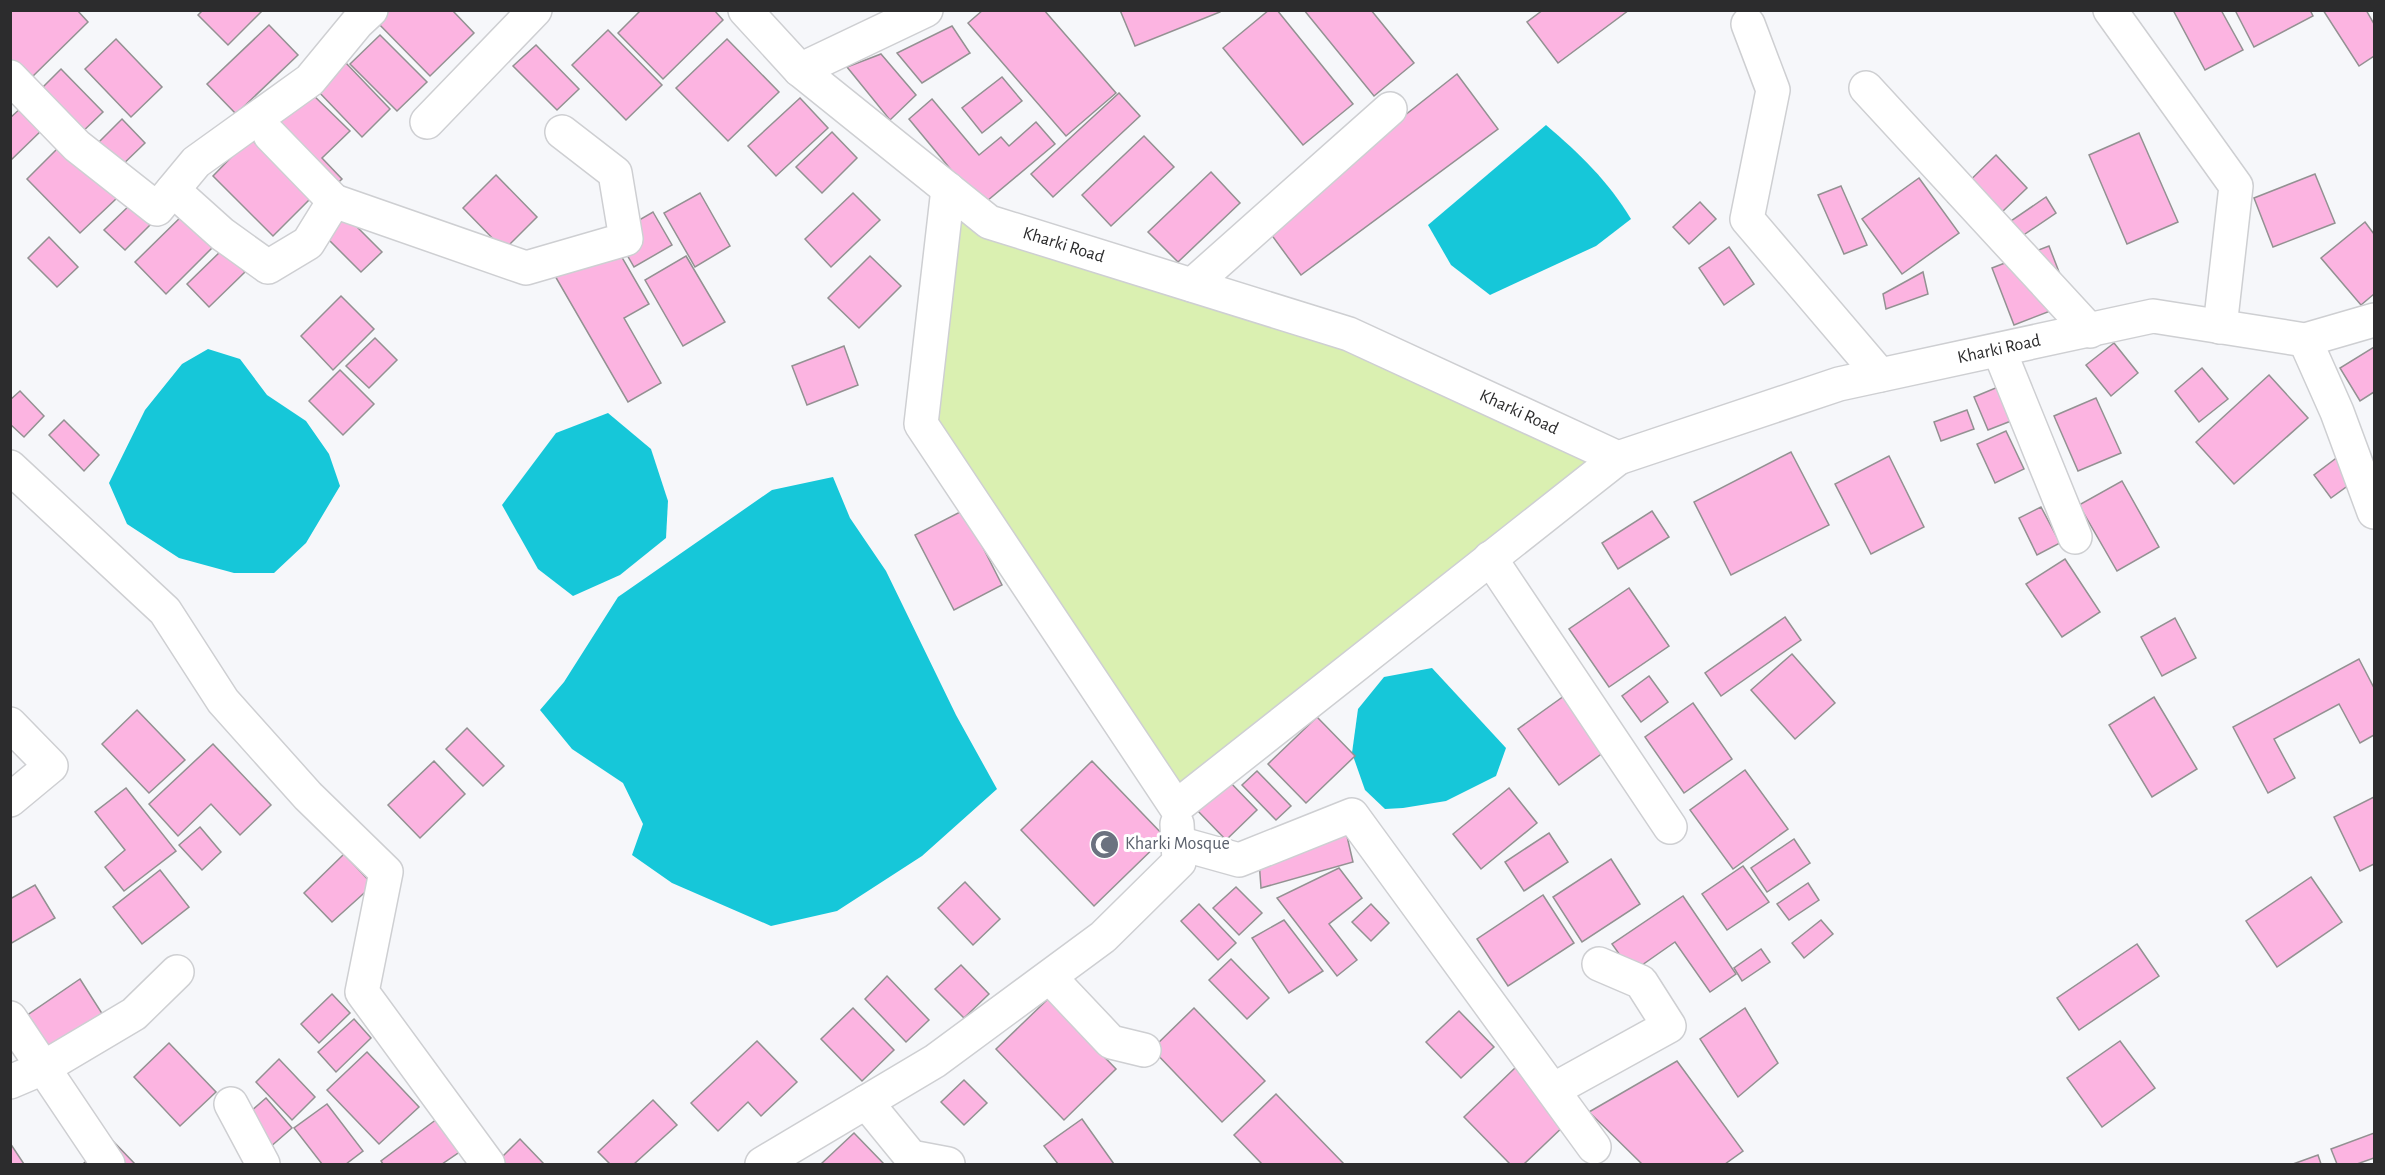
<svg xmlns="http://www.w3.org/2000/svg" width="2385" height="1175" font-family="'Alegreya Sans',sans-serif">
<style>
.green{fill:#daf0b1}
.water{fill:#16c7d9}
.building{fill:#fcb4e1;stroke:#939192;stroke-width:1.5}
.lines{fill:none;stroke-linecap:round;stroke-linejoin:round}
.minor-casing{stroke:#cecfd2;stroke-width:36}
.minor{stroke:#fff;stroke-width:33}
.labels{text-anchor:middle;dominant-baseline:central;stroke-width:6;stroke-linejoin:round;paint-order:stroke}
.street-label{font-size:18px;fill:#2c2c2d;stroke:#fff}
.worship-label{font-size:18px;fill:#5b616d;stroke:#fff;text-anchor:start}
</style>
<rect width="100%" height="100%" fill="#f6f7fa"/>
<path class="green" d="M950,196L1345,337L1608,459L1178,800L928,421Z"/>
<g class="water">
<path d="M1546,125C1580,154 1608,181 1631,219L1596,246L1490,295L1451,265L1428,225Z"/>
<path d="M208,349L240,359L267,395L306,421L329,454L340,486L306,543L274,573H234L179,558L127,524L109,483L145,410L182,364Z"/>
<path d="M608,413L651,449L668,501L666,538L620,575L573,596L538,569L502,505L556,433Z"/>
<path d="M833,477L850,518L886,571L956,715L997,789L922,856L837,911L771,926L672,883L632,855L643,824L623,783L572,749L540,710L564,682L618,597L772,490Z"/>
<path d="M1432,668L1506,748L1496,776L1446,801L1403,808L1385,809L1365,790L1352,753L1358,709L1384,677Z"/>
</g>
<g class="building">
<path d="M10,10H77L88,22L30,79L10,59Z"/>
<path d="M203,10H263L228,45L198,15Z"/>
<path d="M381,10H452L474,33L430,76L373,18Z"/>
<path d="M641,10H714L723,20L663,79L618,33Z"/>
<path d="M983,10H1044L1116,93L1066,136L968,23Z"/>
<path d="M1120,10H1220V12L1135,46Z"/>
<path d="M1269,10H1277L1353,104L1303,145L1223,48Z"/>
<path d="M1304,10H1371L1414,63L1374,96Z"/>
<path d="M1543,10H1629L1558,63L1527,22Z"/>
<path d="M2173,10H2221L2243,50L2205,70Z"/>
<path d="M2235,10H2310L2313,16L2254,47Z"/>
<path d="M2323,10H2366L2374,24V56L2359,66Z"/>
<path d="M269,25L298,55L236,114L207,84Z"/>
<path d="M952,26L970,53L922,83L897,53Z"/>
<path d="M608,30L662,85L626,120L572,65Z"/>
<path d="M380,35L427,82L397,111L350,64Z"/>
<path d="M116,39L162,87L131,117L85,69Z"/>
<path d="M727,39L779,92L728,141L676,88Z"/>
<path d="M536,45L579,89L557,110L513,66Z"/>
<path d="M881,54L916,95L890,120L847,67Z"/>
<path d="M345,62L390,109L362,137L317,90Z"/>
<path d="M61,69L103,112L77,137L35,95Z"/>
<path d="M1457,74L1498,129L1301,275L1265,226Z"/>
<path d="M1002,77L1022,101L982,133L962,108Z"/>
<path d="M310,92L350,131L322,158L342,179L321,199L262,139Z"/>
<path d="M1119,93L1140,116L1053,197L1031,174Z"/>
<path d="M800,98L828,128L776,176L748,146Z"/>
<path d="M932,99L979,155L1001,137L1009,146L1036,122L1055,144L981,206L909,119Z"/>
<path d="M23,106L44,128L10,161V118Z"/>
<path d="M122,119L145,143L116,171L93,148Z"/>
<path d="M832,132L857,158L822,193L796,167Z"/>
<path d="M2139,133L2178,222L2127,244L2089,155Z"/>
<path d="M1144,136L1174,167L1111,226L1082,195Z"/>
<path d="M250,138L310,199L273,236L213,176Z"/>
<path d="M63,143L117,198L80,233L27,179Z"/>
<path d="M1996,155L2027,188L1979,234L1948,202Z"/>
<path d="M1211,172L1240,203L1178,262L1148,232Z"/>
<path d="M2315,174L2335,223L2273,247L2254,198Z"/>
<path d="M496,175L537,217L504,250L463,208Z"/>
<path d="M1919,178L1959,233L1902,274L1862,219Z"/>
<path d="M1841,186L1867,245L1844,254L1818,195Z"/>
<path d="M700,193L730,246L695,267L664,213Z"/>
<path d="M853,193L880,220L831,267L805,239Z"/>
<path d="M2046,197L2056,213L2003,249L1992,234Z"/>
<path d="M134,201L154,221L125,250L104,230Z"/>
<path d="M1700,202L1716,219L1689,244L1673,227Z"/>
<path d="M334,204L382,252L361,272L313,224Z"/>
<path d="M190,208L221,239L166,294L135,262Z"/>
<path d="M653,212L672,245L634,267L615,234Z"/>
<path d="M2365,222L2374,234V294L2361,305L2321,258Z"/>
<path d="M609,235L649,304L624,318L661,383L628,402L551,269Z"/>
<path d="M49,237L78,267L57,287L28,258Z"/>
<path d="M2049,246L2071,303L2014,325L1992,268Z"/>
<path d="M1729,247L1754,284L1724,305L1699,268Z"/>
<path d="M223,249L245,272L209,307L187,284Z"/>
<path d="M686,256L725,322L683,346L645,280Z"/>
<path d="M870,256L901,286L859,328L828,298Z"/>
<path d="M1923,272L1928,294L1886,309L1883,294Z"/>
<path d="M341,296L374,329L333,370L301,336Z"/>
<path d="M375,338L397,360L369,388L346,366Z"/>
<path d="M2114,343L2138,373L2111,396L2086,365Z"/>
<path d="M844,346L858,385L807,405L792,366Z"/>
<path d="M2374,347V392L2360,401L2340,368Z"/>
<path d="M2202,368L2228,399L2199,422L2175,391Z"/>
<path d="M340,370L374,404L343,435L309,401Z"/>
<path d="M2269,375L2308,418L2234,484L2196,442Z"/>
<path d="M1998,387L2011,421L1988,430L1974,397Z"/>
<path d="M20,391L44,416L24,437L10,424V400Z"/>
<path d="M2096,398L2121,453L2078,471L2054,416Z"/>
<path d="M1967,410L1974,429L1941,441L1934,422Z"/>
<path d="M64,420L99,455L84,471L49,435Z"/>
<path d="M2006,431L2024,469L1995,483L1977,444Z"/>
<path d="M1791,452L1829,525L1731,575L1694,502Z"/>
<path d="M1889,456L1924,527L1871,554L1835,484Z"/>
<path d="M2339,456L2357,479L2331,498L2314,475Z"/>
<path d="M2122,481L2159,547L2117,571L2079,505Z"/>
<path d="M2041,507L2060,543L2037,555L2019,518Z"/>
<path d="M964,510L1002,585L954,610L915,535Z"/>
<path d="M1652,511L1669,537L1618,569L1602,543Z"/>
<path d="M2065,559L2100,612L2062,637L2026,584Z"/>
<path d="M1629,588L1669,646L1609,687L1569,629Z"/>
<path d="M1785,617L1801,640L1721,696L1705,673Z"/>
<path d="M2175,618L2196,658L2162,676L2141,637Z"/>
<path d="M1792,654L1835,703L1795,739L1751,690Z"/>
<path d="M2359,659L2374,688V735L2360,743L2339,704L2274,739L2295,778L2268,793L2233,727Z"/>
<path d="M1649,676L1668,702L1641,722L1622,696Z"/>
<path d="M1564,696L1604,752L1559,785L1518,729Z"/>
<path d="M2154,697L2197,769L2152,797L2109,725Z"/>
<path d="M1693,703L1732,759L1684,793L1645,737Z"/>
<path d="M137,710L185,760L149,793L102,744Z"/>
<path d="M1317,717L1355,756L1306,803L1268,764Z"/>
<path d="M467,728L504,766L483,786L446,749Z"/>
<path d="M213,744L271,805L240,835L211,804L178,836L149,804Z"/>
<path d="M434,761L465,794L420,838L388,805Z"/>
<path d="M1092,761L1165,837L1094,906L1021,830Z"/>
<path d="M1745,770L1788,829L1733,869L1690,810Z"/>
<path d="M1257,771L1291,806L1276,820L1242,785Z"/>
<path d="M1227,779L1257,810L1226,840L1196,809Z"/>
<path d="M126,788L176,851L124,891L105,867L125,850L95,812Z"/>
<path d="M1509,788L1537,823L1481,869L1453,834Z"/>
<path d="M2374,797V864L2360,871L2334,817Z"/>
<path d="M200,827L221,852L202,870L179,845Z"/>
<path d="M1346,832L1353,862L1261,888L1259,860Z"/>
<path d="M1549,833L1568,862L1524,891L1505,862Z"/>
<path d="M1794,839L1810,863L1767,892L1751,868Z"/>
<path d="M344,854L373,885L332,922L304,893Z"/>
<path d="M1611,859L1640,904L1582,942L1553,897Z"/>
<path d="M1743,866L1769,902L1727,930L1702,894Z"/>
<path d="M1339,868L1362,898L1329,924L1357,960L1337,976L1277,898Z"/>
<path d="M160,870L189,907L142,944L113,907Z"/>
<path d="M2311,877L2342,922L2277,967L2246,921Z"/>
<path d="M965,882L1000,919L973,945L938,908Z"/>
<path d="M1808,883L1819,900L1789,920L1777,904Z"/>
<path d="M35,885L55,918L10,944V899Z"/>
<path d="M1236,887L1262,913L1239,935L1213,908Z"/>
<path d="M1543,895L1574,943L1508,986L1477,939Z"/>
<path d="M1683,896L1736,974L1710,992L1675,942L1632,972L1612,944Z"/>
<path d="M1199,904L1236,943L1218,960L1181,921Z"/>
<path d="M1371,904L1389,923L1371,941L1352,922Z"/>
<path d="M1284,920L1323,971L1289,993L1252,938Z"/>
<path d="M1821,920L1833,934L1804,958L1792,943Z"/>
<path d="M2137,944L2159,976L2079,1030L2057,998Z"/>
<path d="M1761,949L1770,962L1742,981L1734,968Z"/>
<path d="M1231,959L1269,998L1247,1019L1209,980Z"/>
<path d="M961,965L989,994L964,1018L935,989Z"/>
<path d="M887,976L929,1020L906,1042L865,999Z"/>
<path d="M80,979L103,1015L43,1055L20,1020Z"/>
<path d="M332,994L350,1013L319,1043L301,1024Z"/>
<path d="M1048,999L1116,1069L1064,1120L996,1049Z"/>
<path d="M853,1008L894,1050L862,1081L821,1039Z"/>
<path d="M1194,1008L1265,1081L1222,1122L1152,1049Z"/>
<path d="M1745,1008L1778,1063L1738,1097L1700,1039Z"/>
<path d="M1459,1011L1494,1047L1461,1078L1426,1042Z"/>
<path d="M354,1019L371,1038L336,1072L318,1052Z"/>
<path d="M757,1041L797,1082L761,1116L748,1102L718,1131L691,1103Z"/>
<path d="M2120,1041L2155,1088L2102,1127L2067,1078Z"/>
<path d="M169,1043L216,1092L180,1126L134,1077Z"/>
<path d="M367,1052L419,1107L379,1144L327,1090Z"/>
<path d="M279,1059L315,1097L292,1120L256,1082Z"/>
<path d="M1677,1061L1743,1151L1725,1164H1642L1589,1112Z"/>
<path d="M1516,1067L1569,1121L1524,1164H1510L1464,1117Z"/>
<path d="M964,1080L987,1103L964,1125L941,1102Z"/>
<path d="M1276,1094L1344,1164H1262L1234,1135Z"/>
<path d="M266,1098L292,1128L261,1155L234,1126Z"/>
<path d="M653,1100L677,1125L634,1164H610L598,1152Z"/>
<path d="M327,1104L363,1151L346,1164H322L294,1128Z"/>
<path d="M437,1119L461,1151L442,1164H383L381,1161Z"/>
<path d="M1082,1119L1114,1164H1058L1044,1146Z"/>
<path d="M854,1133L884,1164H821Z"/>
<path d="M2374,1133V1158L2357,1164H2337L2331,1149Z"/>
<path d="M111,1139L135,1164H83Z"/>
<path d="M520,1139L544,1164H495Z"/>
<path d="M10,1143L24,1164H10Z"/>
<path d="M2318,1155L2321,1164H2293Z"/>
</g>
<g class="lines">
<defs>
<g id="minor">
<path id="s1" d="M745,10L800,70L989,222L1349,334L1618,458L1839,384L2153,316L2305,340L2374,320"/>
<path d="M2110,10L2236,186L2220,327"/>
<path d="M1748,24L1773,90L1747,219L1880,375"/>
<path d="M800,70L926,10"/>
<path d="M10,77L77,146L157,209L196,162L310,80L357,23L371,10"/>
<path d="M1866,88L2090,331"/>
<path d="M427,122L535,10"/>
<path d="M948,189L921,424L1176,807L1618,458"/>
<path d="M173,190L222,234L268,267L308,243L334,201L270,135"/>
<path d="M334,201L526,268L626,239L615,173L562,132"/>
<path d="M1192,285L1390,109"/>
<path d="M2305,340L2337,412L2374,512"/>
<path d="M1999,350L2075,537"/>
<path d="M10,467L165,611L223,701L308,796L386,872L362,992L488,1164"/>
<path d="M1490,558L1670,827"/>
<path d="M10,724L51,766L10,800"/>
<path d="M1178,843L1239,860L1352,815L1594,1147"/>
<path d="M1059,987L1111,1042L1144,1050"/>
<path d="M10,1018L108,1164"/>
<path d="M10,1082L43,1068L134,1014L177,972"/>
<path d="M1553,1090L1669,1026L1641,982L1599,964"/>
<path d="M866,1102L911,1157L948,1164"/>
<path d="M231,1104L263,1164"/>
<path d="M762,1164L935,1061L1103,937L1179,862L1177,824"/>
</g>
</defs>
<use href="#minor" class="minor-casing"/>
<use href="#minor" class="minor"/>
</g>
<defs>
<symbol id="mosque-disc" viewBox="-11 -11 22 22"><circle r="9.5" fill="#6b7280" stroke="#fff"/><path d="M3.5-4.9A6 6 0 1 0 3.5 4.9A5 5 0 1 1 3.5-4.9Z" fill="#fff"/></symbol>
</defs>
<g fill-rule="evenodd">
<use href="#mosque-disc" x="1088" y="828" width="33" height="33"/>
</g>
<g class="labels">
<g class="street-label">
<text stroke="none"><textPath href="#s1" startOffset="402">Kharki Road</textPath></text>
<text stroke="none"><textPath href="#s1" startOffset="1394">Kharki Road</textPath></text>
<text stroke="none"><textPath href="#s1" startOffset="888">Kharki Road</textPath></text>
</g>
<g class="worship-label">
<text x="1125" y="844">Kharki Mosque</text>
</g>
</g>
<rect width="2385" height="1175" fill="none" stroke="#2c2c2d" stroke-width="24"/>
</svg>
